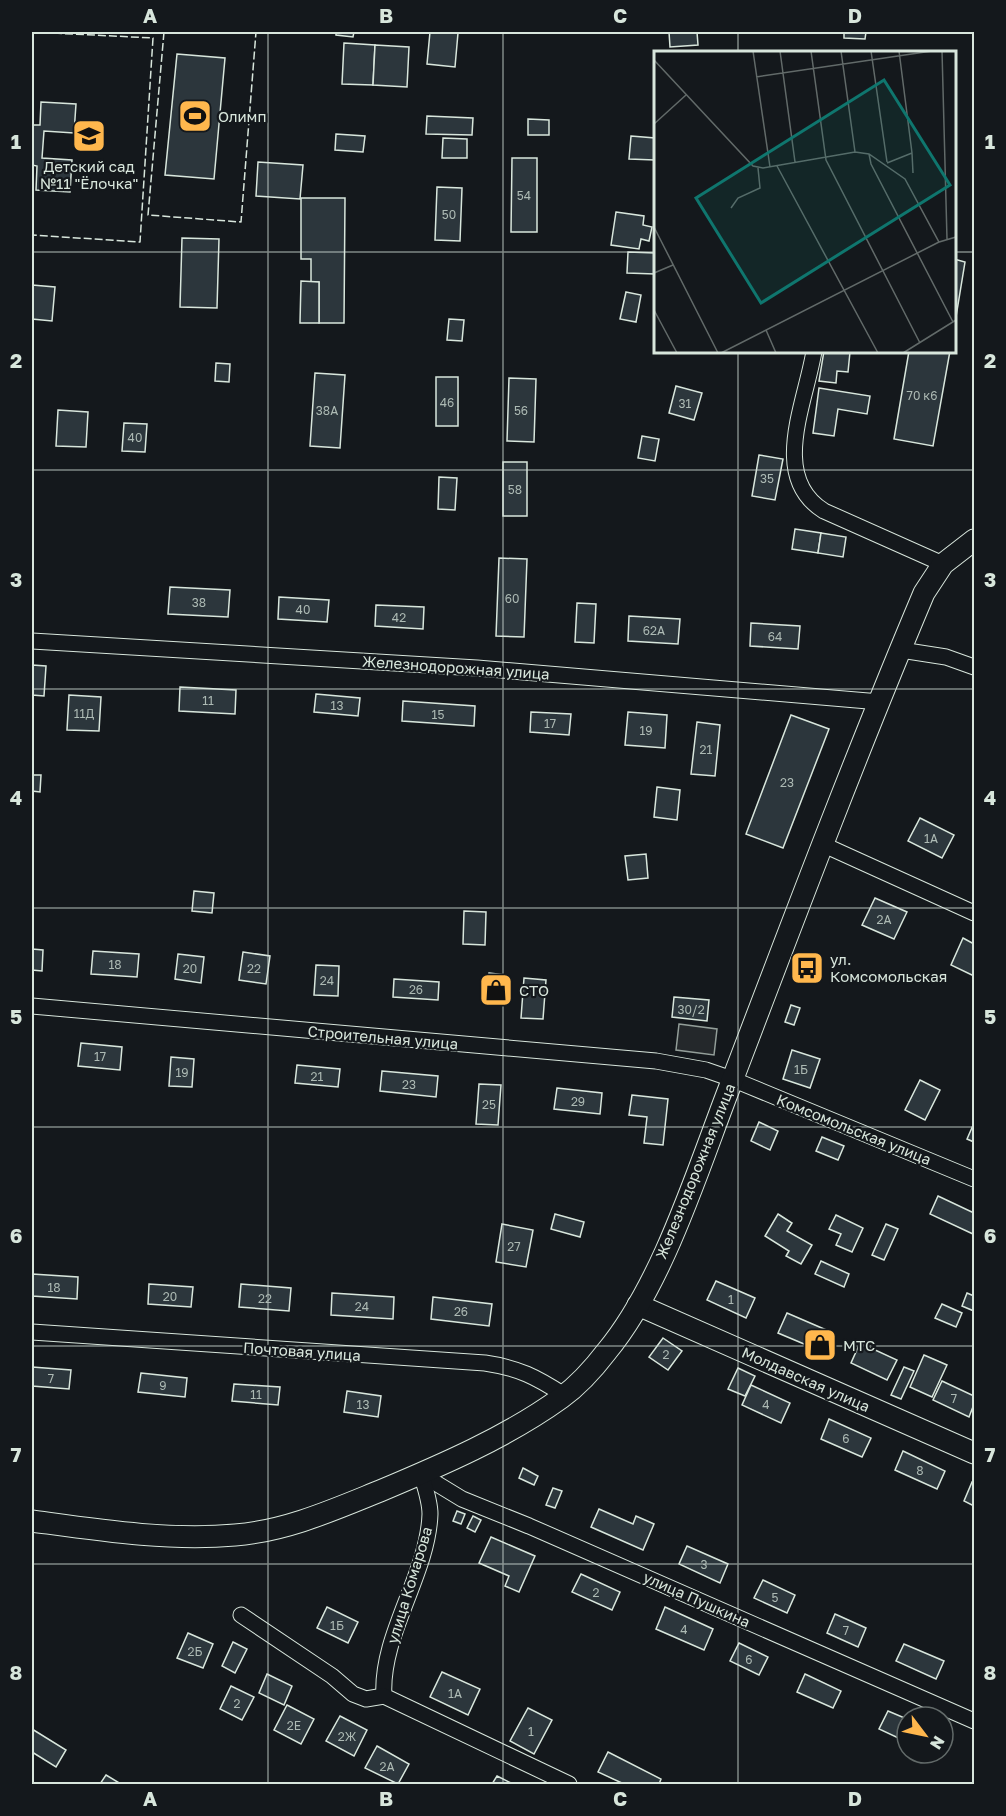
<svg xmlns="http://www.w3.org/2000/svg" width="1006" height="1816" font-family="'Golos Text',sans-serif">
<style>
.parking{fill:#24282b;stroke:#939e99;stroke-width:1.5}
.building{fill:#2c363c;stroke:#d8e6dc;stroke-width:1.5}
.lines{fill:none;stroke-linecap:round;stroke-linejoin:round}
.street-casing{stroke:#d8e6dc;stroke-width:17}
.secondary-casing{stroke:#d8e6dc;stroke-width:23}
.street{stroke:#14181c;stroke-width:15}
.secondary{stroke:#14181c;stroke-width:21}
.fence{stroke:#d8e6dc;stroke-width:1.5;stroke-dasharray:8 3;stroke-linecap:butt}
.grid{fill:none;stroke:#d8e6dc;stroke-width:1.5;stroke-opacity:0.55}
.labels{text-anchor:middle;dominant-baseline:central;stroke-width:4.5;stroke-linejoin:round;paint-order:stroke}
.number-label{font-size:12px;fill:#adbab4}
.poi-label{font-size:15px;fill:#d8e6dc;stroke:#14181c;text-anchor:start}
.street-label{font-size:15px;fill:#d8e6dc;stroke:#14181c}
.inset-road{fill:none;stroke:#626a69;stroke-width:1.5}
.view{fill:#0f766e;fill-opacity:0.15;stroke:#0f766e;stroke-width:3}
.inset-edge{fill:none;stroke:#d8e6dc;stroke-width:3}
.neatline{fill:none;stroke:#d8e6dc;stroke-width:2}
.grid-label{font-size:20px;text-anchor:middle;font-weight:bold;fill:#d8e6dc}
</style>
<rect width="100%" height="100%" fill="#14181c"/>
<path class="parking" d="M679,1024L717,1029L714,1055L676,1050Z"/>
<g class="building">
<path d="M336,32H354L353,37L336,35Z"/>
<path d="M430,32L458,33L455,67L427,64Z"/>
<path d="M669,32H697L698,45L670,47Z"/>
<path d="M844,32H866L865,39L844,38Z"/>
<path d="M344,43L375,45L373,85L342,84Z"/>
<path d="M375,45L409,47L407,87L373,85Z"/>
<path d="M177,54L225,58L214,179L165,175Z"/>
<path d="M41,102L76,104L74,133L44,131L42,158L72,160L70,192L36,190L37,166L32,165V125H40Z"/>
<path d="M427,116L473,118L472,135L426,134Z"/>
<path d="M528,119L549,120V135H528Z"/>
<path d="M336,134L365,136L363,152L335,150Z"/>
<path d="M631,136L655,138V160L629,159Z"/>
<path d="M443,138L467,139V158H442Z"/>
<path d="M512,158H537V232H511Z"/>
<path d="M258,162L303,165L300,199L256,196Z"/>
<path d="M437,187L462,188L460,241L435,240Z"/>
<path d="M301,198H345L344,323H319V282H311V259H301Z"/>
<path d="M616,212L644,216L643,225L652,227L649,241L641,239L639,249L611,245Z"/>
<path d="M182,238L219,239L217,308L180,307Z"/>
<path d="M628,252L655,253V274L627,273Z"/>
<path d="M954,259L965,262L954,329Z"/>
<path d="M301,281L319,282V323H300Z"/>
<path d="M32,285L55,287L52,321L32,319Z"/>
<path d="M626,292L641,295L636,322L620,319Z"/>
<path d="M449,319L464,320L462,341L447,340Z"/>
<path d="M824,351L850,352L848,372L837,371L836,383L819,381Z"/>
<path d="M909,351H950L933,446L894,439Z"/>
<path d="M216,363L230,364L229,382L215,381Z"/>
<path d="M315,373L345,375L340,448L310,446Z"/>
<rect x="436" y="377" width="22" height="49"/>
<path d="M509,378L536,379L534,442L507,441Z"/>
<path d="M676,386L702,393L694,420L669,413Z"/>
<path d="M819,388L870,396L867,414L838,409L834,436L813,433Z"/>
<path d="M58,410L88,412L86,447L56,446Z"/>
<path d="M124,423L147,424L145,452L122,451Z"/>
<path d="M642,436L659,439L655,461L638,458Z"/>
<path d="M759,455L783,459L775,500L752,496Z"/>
<rect x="503" y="462" width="24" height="54"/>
<path d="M439,477L457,478L455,510L438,509Z"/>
<path d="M795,529L821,533L818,553L792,549Z"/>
<path d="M821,533L846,537L843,557L818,553Z"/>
<path d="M499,558L527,559L524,637L496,636Z"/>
<path d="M170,587L230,590L228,617L168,614Z"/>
<path d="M279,597L329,600L327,622L278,619Z"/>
<path d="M577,603L596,604L594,643L575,642Z"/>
<path d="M376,605L424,607L423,629L375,626Z"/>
<path d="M629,616L680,619L678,644L628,641Z"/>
<path d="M751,623L800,626L798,649L750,646Z"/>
<path d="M32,665L46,666L44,696L32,695Z"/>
<path d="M180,687L236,690L235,714L179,711Z"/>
<path d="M316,694L360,698L358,716L314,712Z"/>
<path d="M69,695L101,697L99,731L67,730Z"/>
<path d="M403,701L475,706L474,726L402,721Z"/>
<path d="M531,712L571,714L569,735L530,732Z"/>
<path d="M628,712L667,715L665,748L625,745Z"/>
<path d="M791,715L829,729L783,848L746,834Z"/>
<path d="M697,722L720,725L715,776L691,774Z"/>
<path d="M32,775H41L40,792L32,791Z"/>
<path d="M657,787L680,790L677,820L654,817Z"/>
<path d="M920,818L954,835L942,858L908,841Z"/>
<path d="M646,854L648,878L628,880L625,856Z"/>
<path d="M194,891L214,893L212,913L192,911Z"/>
<path d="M875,898L907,912L894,939L862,925Z"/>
<path d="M464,911L486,912L485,945L463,944Z"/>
<path d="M963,938L974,944V976L951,965Z"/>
<path d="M32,949L43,950L42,971L32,970Z"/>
<path d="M93,951L139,954L137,977L91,974Z"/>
<path d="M243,952L270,956L266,984L239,980Z"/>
<path d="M178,954L204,957L201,983L175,979Z"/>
<path d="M316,965L339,966L338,996L314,995Z"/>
<path d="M489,973L505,975L502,1001L486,999Z"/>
<path d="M524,978L546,980L543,1019L521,1018Z"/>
<path d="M394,979L439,982L438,1000L393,997Z"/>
<path d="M674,997L709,1000L707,1021L672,1017Z"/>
<path d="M791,1005L800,1008L794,1025L785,1022Z"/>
<path d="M81,1043L122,1047L120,1070L78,1066Z"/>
<path d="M792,1050L820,1059L810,1088L783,1079Z"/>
<path d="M171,1057L194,1059L192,1087L169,1086Z"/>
<path d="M297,1065L340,1069L338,1087L295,1083Z"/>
<path d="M382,1071L438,1076L436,1097L380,1091Z"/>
<path d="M920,1080L940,1090L925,1120L905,1110Z"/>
<path d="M479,1084L501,1085L498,1125L476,1124Z"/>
<path d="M557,1088L602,1093L600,1114L554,1109Z"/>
<path d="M632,1095L668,1099L663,1145L644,1143L647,1117L629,1115Z"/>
<path d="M759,1122L778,1131L770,1150L751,1141Z"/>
<path d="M974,1123V1142L967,1139Z"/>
<path d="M822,1137L844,1146L838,1160L816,1151Z"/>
<path d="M938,1196L974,1213L973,1234L930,1214Z"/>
<path d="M555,1214L584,1222L580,1237L551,1229Z"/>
<path d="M778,1214L792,1223L787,1231L812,1245L801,1264L786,1256L789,1251L765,1236Z"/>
<path d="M836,1215L863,1228L852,1252L836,1245L841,1234L829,1229Z"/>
<path d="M502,1224L533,1230L526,1267L496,1262Z"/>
<path d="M886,1224L898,1229L884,1260L872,1255Z"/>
<path d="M821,1261L849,1274L844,1287L815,1274Z"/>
<path d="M32,1274L78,1277L77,1299L32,1296Z"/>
<path d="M716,1281L755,1298L746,1318L707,1300Z"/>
<path d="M149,1284L193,1287L191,1307L148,1304Z"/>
<path d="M241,1284L291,1288L289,1311L239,1307Z"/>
<path d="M332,1293L394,1297L393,1319L331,1315Z"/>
<path d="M967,1293L974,1296V1311L962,1306Z"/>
<path d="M433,1297L492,1304L489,1326L431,1319Z"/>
<path d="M942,1304L962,1313L956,1327L935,1318Z"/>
<path d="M787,1313L831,1332L823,1352L778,1333Z"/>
<path d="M663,1338L682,1351L668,1370L649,1357Z"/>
<path d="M860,1343L897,1360L887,1380L851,1363Z"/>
<path d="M924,1355L947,1365L932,1397L910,1387Z"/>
<path d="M32,1367L71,1370L69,1389L32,1386Z"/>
<path d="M904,1367L914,1371L901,1399L891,1395Z"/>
<path d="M738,1368L755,1376L745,1396L728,1389Z"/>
<path d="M141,1373L187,1378L185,1397L138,1392Z"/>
<path d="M942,1381L974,1396V1404L969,1417L933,1400Z"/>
<path d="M234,1384L280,1387L278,1405L232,1401Z"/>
<path d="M751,1385L790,1403L781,1423L742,1405Z"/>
<path d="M347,1391L381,1396L378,1417L344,1412Z"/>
<path d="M829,1419L871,1438L862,1457L821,1439Z"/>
<path d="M903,1451L945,1471L937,1489L895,1470Z"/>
<path d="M523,1468L538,1476L534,1485L519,1478Z"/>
<path d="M972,1482L974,1483V1506L964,1501Z"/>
<path d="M553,1488L562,1491L555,1508L546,1505Z"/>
<path d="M599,1509L633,1524L636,1516L654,1524L643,1550L591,1527Z"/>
<path d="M457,1511L465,1514L461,1524L453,1521Z"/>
<path d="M473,1516L481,1520L475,1532L467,1528Z"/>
<path d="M491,1537L535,1556L519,1592L505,1586L509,1576L479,1563Z"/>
<path d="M687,1546L728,1564L720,1583L679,1564Z"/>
<path d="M581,1574L620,1592L612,1610L572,1592Z"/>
<path d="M763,1580L795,1595L787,1613L754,1598Z"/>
<path d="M327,1607L358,1622L348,1643L317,1628Z"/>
<path d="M665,1607L713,1629L704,1650L656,1629Z"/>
<path d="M835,1614L866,1628L858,1647L827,1633Z"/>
<path d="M188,1633L213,1644L203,1668L177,1658Z"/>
<path d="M233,1642L247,1649L235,1673L222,1666Z"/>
<path d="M739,1643L768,1657L759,1675L730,1661Z"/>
<path d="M904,1644L944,1661L936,1679L896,1661Z"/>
<path d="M442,1672L480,1689L468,1715L430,1697Z"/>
<path d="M267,1674L292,1686L284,1705L259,1693Z"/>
<path d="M805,1674L841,1691L833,1708L797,1692Z"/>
<path d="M231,1686L254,1697L242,1720L220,1709Z"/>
<path d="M287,1705L314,1719L301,1744L274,1730Z"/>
<path d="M528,1708L552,1720L534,1754L510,1741Z"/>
<path d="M888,1711L907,1719V1742L879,1729Z"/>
<path d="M340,1716L367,1730L354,1756L326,1741Z"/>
<path d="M32,1729L66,1750L56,1767L32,1752Z"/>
<path d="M377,1746L409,1764L398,1784L365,1768Z"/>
<path d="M608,1752L661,1779L659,1784H624L598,1772Z"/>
<path d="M106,1775L121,1784H100Z"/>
<path d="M497,1776L513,1784H492Z"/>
</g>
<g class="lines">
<defs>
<g id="street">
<path d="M814,351C806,402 769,477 824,511L943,564"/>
<path d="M32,641L477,668L880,702"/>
<path d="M901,650L946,657L974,667"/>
<path d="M824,845L974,913"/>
<path d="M32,1006L656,1061L706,1070L732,1079L974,1179"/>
<path d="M32,1332L485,1363C519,1368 536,1377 564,1395"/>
<path d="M421,1474L462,1499L529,1526L974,1721"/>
<path d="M421,1474C425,1487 430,1501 430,1514C428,1575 380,1635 384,1696L569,1784"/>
<path d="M241,1615L332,1676L353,1694L366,1699L384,1696"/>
</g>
<g id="secondary">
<path d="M638,1305L974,1453"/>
<path d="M32,1521C98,1530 168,1541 235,1535C286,1531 333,1510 380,1491C442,1465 507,1437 561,1398C579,1385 594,1368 607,1351C664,1282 699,1165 732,1081C794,918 856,754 924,593L943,564L974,540"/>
</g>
</defs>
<use href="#street" class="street-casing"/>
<use href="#secondary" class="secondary-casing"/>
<use href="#street" class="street"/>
<use href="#secondary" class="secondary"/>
<g class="fence">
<path d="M32,32L153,38L140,242L32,235"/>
<path d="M164,32L148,215L241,222L256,32"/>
</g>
</g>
<path class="grid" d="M268,32V1784M503,32V1784M738,32V52M32,252H655M954,252H974M738,351V1784M32,470H974M32,689H974M32,908H974M32,1127H974M32,1346H974M32,1564H974"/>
<defs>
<symbol id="stadium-square" viewBox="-11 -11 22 22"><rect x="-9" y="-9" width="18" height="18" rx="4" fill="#ffb74d" stroke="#14181c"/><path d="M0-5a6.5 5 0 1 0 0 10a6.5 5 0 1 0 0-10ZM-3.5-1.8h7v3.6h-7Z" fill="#111"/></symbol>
<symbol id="school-square" viewBox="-11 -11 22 22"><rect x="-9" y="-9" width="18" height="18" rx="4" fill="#ffb74d" stroke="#14181c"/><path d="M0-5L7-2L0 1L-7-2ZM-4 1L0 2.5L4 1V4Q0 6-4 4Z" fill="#111"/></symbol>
<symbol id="bus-square" viewBox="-11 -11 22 22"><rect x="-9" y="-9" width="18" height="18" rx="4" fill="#ffb74d" stroke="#14181c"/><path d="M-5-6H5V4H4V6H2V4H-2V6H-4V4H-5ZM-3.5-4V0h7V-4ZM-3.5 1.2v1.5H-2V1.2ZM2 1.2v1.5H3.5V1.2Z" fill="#111"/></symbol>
<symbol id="shop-square" viewBox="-11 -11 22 22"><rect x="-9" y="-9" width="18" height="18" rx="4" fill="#ffb74d" stroke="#14181c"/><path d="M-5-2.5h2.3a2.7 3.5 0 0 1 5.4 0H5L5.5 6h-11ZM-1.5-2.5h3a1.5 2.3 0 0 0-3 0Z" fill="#111"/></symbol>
</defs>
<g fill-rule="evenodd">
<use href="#stadium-square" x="176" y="97" width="38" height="38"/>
<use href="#school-square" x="70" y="117" width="38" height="38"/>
<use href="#bus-square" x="788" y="949" width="38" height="38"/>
<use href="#shop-square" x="477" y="971" width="38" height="38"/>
<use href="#shop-square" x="801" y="1326" width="38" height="38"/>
</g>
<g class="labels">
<g class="number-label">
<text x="524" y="195">54</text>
<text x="449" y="214">50</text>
<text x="922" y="395">70 к6</text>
<text x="447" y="402">46</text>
<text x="685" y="403">31</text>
<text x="327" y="410">38А</text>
<text x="521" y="410">56</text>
<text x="135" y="437">40</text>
<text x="767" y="478">35</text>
<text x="515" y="489">58</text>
<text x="512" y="598">60</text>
<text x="199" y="602">38</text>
<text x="303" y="609">40</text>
<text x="399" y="617">42</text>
<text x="654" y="630">62А</text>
<text x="775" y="636">64</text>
<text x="208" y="700">11</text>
<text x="337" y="705">13</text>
<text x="84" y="713">11Д</text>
<text x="438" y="714">15</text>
<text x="550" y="723">17</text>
<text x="646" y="730">19</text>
<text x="706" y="749">21</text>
<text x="787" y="782">23</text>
<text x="931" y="838">1А</text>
<text x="884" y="919">2А</text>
<text x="115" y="964">18</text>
<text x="190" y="968">20</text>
<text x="254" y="968">22</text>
<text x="327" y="980">24</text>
<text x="416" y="989">26</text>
<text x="691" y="1009">30/2</text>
<text x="100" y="1056">17</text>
<text x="801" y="1069">1Б</text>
<text x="182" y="1072">19</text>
<text x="317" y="1076">21</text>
<text x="409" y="1084">23</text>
<text x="578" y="1101">29</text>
<text x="489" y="1104">25</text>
<text x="514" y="1246">27</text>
<text x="54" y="1287">18</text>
<text x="170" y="1296">20</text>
<text x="265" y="1298">22</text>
<text x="731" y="1299">1</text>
<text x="362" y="1306">24</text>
<text x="461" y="1311">26</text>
<text x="666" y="1354">2</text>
<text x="51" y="1378">7</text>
<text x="163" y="1385">9</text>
<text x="256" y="1394">11</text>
<text x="954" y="1398">7</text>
<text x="363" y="1404">13</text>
<text x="766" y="1404">4</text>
<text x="846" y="1438">6</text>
<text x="920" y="1470">8</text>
<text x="704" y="1564">3</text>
<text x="596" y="1592">2</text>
<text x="775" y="1597">5</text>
<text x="337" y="1625">1Б</text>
<text x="684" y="1629">4</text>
<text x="846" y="1630">7</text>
<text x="195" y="1651">2Б</text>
<text x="749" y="1659">6</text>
<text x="455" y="1693">1А</text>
<text x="237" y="1703">2</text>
<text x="294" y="1725">2Е</text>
<text x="531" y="1731">1</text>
<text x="347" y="1736">2Ж</text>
<text x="387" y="1766">2А</text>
</g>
<g class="poi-label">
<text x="218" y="116">Олимп</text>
<text x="89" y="166" text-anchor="middle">Детский сад<tspan x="89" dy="17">№11 "Ёлочка"</tspan></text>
<text x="830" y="959">ул.<tspan x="830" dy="17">Комсомольская</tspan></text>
<text x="519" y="990">СТО</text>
<text x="843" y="1345">МТС</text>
</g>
<g class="street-label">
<text transform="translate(456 667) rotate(4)">Железнодорожная улица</text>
<text transform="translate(383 1037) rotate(5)">Строительная улица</text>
<text transform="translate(854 1129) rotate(22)">Комсомольская улица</text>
<text transform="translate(695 1171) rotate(-68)">Железнодорожная улица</text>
<text transform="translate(302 1351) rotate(4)">Почтовая улица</text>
<text transform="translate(806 1379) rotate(24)">Молдавская улица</text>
<text transform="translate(409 1585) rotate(-73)">улица Комарова</text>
<text transform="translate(697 1599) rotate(24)">улица Пушкина</text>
</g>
</g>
<g transform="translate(654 51)">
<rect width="302" height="302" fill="#14181c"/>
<path class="inset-road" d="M99,0L116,116M126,0L141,111M157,0L172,109L266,292M187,0L201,101M217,0L233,111M288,0L293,188M0,9L99,115L109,117L201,101L215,103L251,128L285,191L302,186M102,26L278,0M0,73L32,44M258,102L259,122M215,103L217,113L299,271M233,112L258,102L245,0M123,115L224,302M77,157L84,147L106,137L104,117M0,176L64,302M0,222L19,214M0,259L23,302M112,279L122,302M67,302L285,191M249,302L302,269"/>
<path class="view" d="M230,29L296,134L107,252L42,147Z"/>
<rect width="302" height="302" class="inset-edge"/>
</g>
<rect width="1006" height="1816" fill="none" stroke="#14181c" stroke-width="66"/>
<g transform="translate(925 1735) rotate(122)"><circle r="28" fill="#14181c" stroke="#626a69" stroke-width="1.5"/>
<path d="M0-4.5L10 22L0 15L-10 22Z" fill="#ffb74d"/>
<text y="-9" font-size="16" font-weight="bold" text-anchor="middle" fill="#d8e6dc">N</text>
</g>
<rect x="33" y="33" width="940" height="1750" class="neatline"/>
<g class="grid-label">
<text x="150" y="23">A</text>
<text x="386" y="23">B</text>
<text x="620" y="23">C</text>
<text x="855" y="23">D</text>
<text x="16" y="149">1</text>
<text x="990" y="149">1</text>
<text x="16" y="368">2</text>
<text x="990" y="368">2</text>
<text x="16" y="587">3</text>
<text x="990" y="587">3</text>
<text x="16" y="805">4</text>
<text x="990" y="805">4</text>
<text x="16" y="1024">5</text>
<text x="990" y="1024">5</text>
<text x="16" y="1243">6</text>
<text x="990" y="1243">6</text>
<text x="16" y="1462">7</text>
<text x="990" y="1462">7</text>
<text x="16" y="1680">8</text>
<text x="990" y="1680">8</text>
<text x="150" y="1806">A</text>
<text x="386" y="1806">B</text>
<text x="620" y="1806">C</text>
<text x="855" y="1806">D</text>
</g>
</svg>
